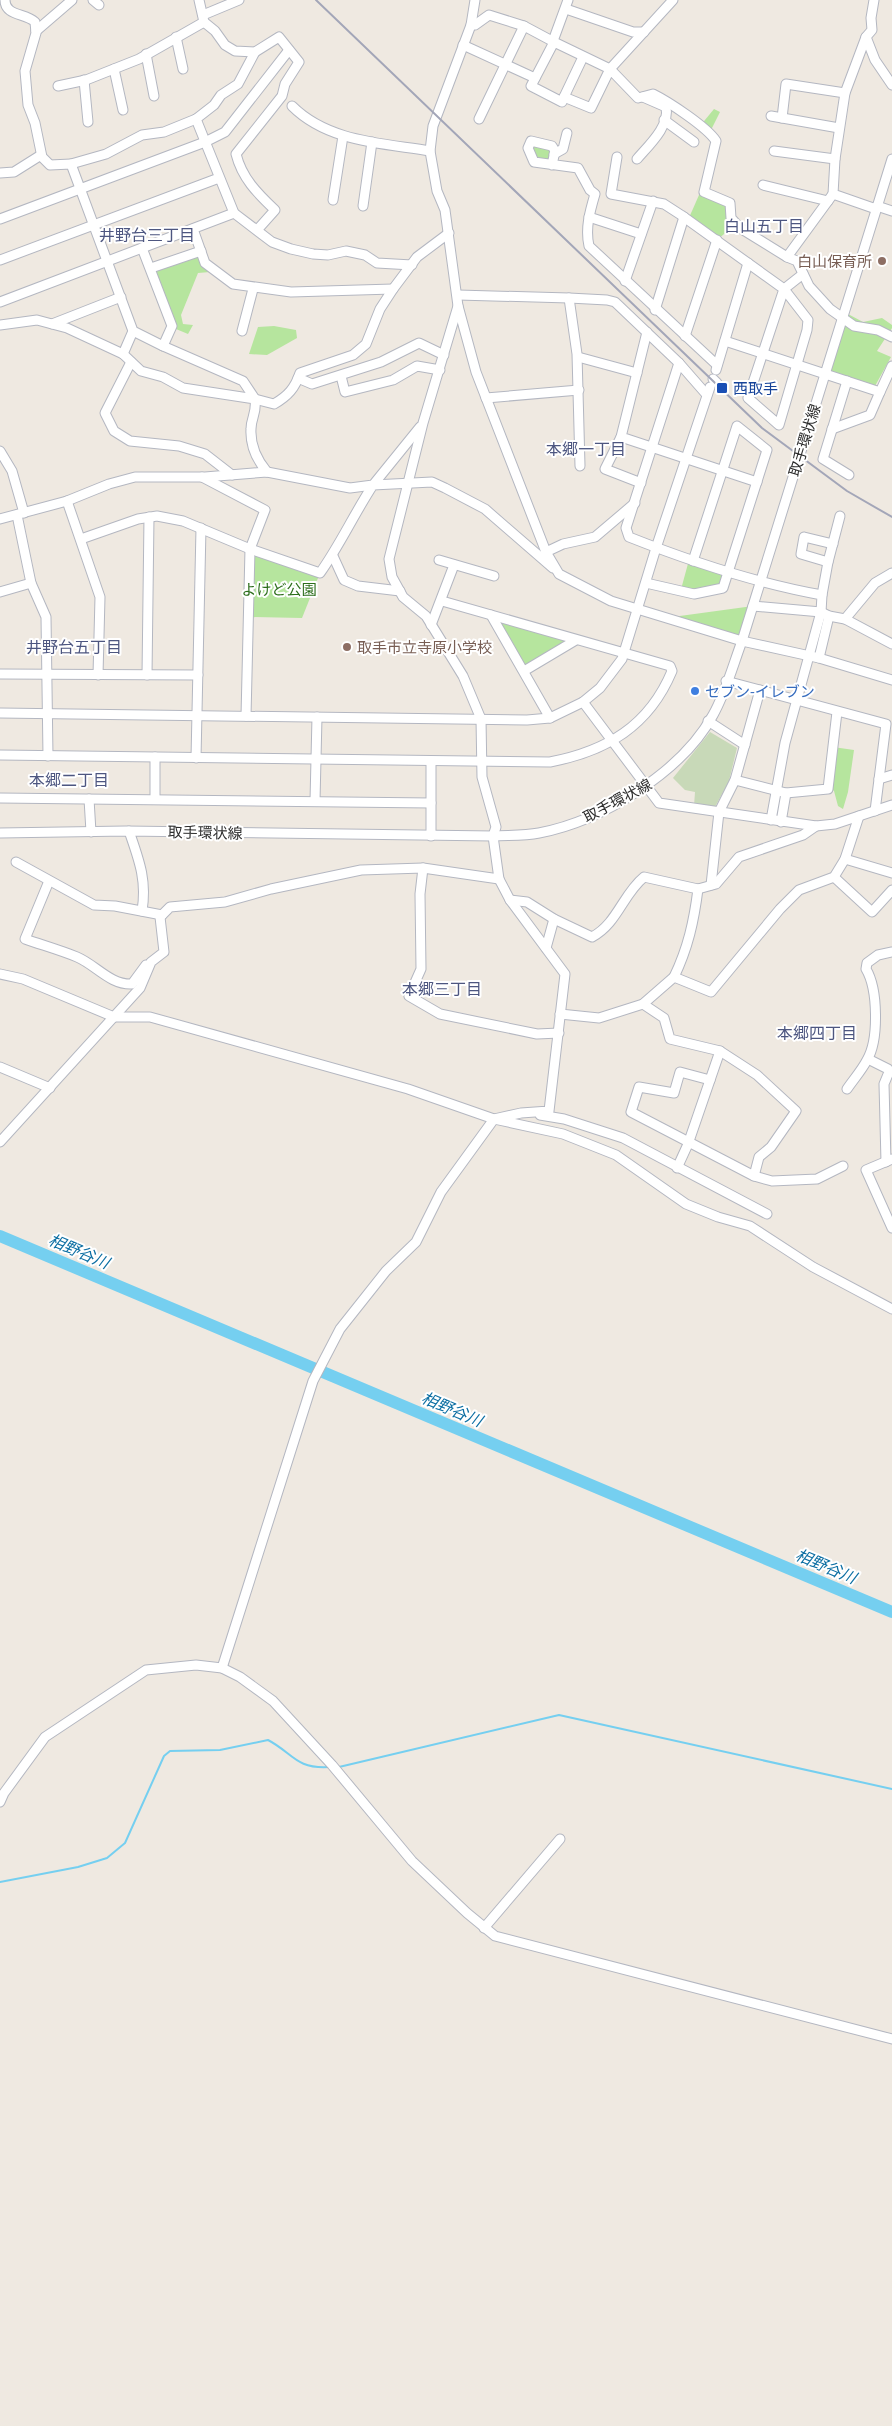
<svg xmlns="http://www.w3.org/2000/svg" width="892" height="2426" font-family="'Open Sans','Noto Sans JP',sans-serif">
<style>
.green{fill:#b6e59e}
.cemetery{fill:#c8d9b8}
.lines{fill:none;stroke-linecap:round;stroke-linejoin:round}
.stream{stroke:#75cff0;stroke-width:2}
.river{stroke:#75cff0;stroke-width:12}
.minor-casing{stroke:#b4b7c1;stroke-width:11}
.minor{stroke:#fff;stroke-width:9}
.rail{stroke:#a3a6b8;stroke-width:2}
.education-dot{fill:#8d6e63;stroke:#fff;stroke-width:2}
.transit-dot{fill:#1a4fb4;stroke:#fff;stroke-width:2}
.shop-dot{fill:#3f7fe0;stroke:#fff;stroke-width:2}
.labels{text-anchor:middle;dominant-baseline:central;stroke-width:4;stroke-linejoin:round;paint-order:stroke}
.education-label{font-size:15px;fill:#785e54;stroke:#fff;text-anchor:end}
.transit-label{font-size:15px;fill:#164399;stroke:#fff;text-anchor:start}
.street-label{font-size:15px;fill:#2e2e2e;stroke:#fff}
.park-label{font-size:15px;fill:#2c6e1b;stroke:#fff}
.shop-label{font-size:15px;fill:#366cbe;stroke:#fff;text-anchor:start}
.neighbourhood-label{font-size:16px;fill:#4d5680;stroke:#fff}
.water-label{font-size:16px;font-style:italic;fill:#0d6fa3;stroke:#fff}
</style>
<rect width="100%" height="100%" fill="#efe9e1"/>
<g class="green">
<path d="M714,109L720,112L710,132L700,126Z"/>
<path d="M534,145L550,150L551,159L547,161L536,160L532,149Z"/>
<path d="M703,186L731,206L737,223L717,240L688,220Z"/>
<path d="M200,256L222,271L198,273L181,315L183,324L193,325L188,334L176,329L155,270Z"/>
<path d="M848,314L863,322L882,318L892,325V328L877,351L891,357L875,386L831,371Z"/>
<path d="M274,326L296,330L297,338L267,355L249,354L258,327Z"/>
<path d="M250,549L320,573L302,618L249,617Z"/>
<path d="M689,560L728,573L723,588L680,593Z"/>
<path d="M753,606L742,641L665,618Z"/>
<path d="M491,615L576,640L524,671Z"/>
<path d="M833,747L854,750L848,792L843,809L838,806L834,791L828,785Z"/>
</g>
<path class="cemetery" d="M710,732L737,748L729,781L715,807L694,806L695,792L685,790L673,778Z"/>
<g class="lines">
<g class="stream">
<path d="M339,1767L559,1715L892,1789"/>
<path d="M0,1882L78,1867L107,1858L125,1843L164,1756L170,1751L220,1750L268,1740C293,1753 295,1769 329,1767"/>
</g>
<path class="river" d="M0,1236L892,1612"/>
<defs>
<g id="minor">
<path d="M5,0C5,16 25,13 35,22L36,33L25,71L28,105L35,123L42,157L50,165L71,164L133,331L163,346L243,381L255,399L274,404C288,396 295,388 300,373L353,355L366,344L380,309L393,289L417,257L449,233"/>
<path d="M93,0L99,5"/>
<path d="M199,0L204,22L215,31L225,45L235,51L255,52L279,37L299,62L285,84L282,96L236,154C242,178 257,193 275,210L258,229"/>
<path d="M673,0L610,69L591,108L564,97L562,102L531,86L554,42L610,69L638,98L653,94C669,102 707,127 716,141L704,192L730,203L731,218L740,228L787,257L833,194"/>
<path d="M874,0L871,18L872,30L866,37L875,60L892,85"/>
<path d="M566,9L633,32H644"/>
<path d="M203,15L239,0"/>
<path d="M471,25H475L489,15L524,26L479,119"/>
<path d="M524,26L554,42"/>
<path d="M36,31L72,0"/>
<path d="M176,37L183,69"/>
<path d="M866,37L845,93L835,159L833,194L876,209"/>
<path d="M553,41L568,0"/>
<path d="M463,45L535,78"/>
<path d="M255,52L238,84L221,95L214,105L196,119L234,213L272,242L291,249L313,254L328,255L346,251L365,255L377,263L412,265"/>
<path d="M146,54L154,96"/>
<path d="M114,69L123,110"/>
<path d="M84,80L88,122"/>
<path d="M58,86L86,80L139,59L204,22"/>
<path d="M564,97L583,57"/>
<path d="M292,106C328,142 382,143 430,151"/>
<path d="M771,116L839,128"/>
<path d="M782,118L786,84L845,93"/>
<path d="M664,120L694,142"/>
<path d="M774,151L835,159"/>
<path d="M554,154L563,149L567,133"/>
<path d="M617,157L611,194L664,204L681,215L784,289L808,320L807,330L779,425L748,398L784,289L803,274"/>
<path d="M637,159C649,145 670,126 666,107L643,97"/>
<path d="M71,164L106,154L142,135L164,132L196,119"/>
<path d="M552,165L555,151L552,146L531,141L528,148L534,162L578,168L590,190L595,194C590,211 585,228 589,246L717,365"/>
<path d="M0,173L14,172L41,155"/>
<path d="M763,185L828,201"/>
<path d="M333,200L343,136"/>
<path d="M363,206L372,142"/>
<path d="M877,206L892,211"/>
<path d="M589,217L641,234"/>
<path d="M0,219L205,142L225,132L289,50"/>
<path d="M193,229L205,263L233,284L291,292L393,289"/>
<path d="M142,248L172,326L163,346"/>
<path d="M787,257L797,261L809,286L830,309L854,326L878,330L892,337"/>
<path d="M0,260L219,178"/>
<path d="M151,268L201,251"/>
<path d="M625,281L653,201"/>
<path d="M458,295L569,298L607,300L615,302L679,363L707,395"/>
<path d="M569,298L577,354L580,466"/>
<path d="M0,302L234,213"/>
<path d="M458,306L476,372L546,552L559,574L611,601L742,641L819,658L892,680"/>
<path d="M655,310L684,217"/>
<path d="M52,324L121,297"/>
<path d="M0,325L37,320L67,328L123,354L141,371L163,377L183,388L255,399C257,414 251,417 251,429C250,446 257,460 267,472"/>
<path d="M242,331L253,289"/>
<path d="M647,332L621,437L757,482"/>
<path d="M685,336L717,240"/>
<path d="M725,341L880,392L892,366"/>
<path d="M123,354L133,331"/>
<path d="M578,357L637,373"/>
<path d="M131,362L105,413L114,431L130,441L179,446L205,454L232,475"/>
<path d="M679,363L626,528L629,537C692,562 755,583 822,595L821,612L785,743L771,820"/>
<path d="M716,370L748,263"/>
<path d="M341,376L345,392L393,380L417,366L440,370"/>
<path d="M298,378L312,384L381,362L419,343L444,355"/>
<path d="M713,379L717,383"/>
<path d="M847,381L823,459L849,475"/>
<path d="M486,398L579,390"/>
<path d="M832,429L870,415L880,392"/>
<path d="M621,437L605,469L641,483"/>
<path d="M0,451L12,471L24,513"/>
<path d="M202,477L265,510L250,549L246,716"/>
<path d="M67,501L100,597L98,675"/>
<path d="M17,515L31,583L46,617L48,756"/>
<path d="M0,519L67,501L109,484L135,477H205L267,472L350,488L373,485L420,427"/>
<path d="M81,539L138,519L157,516L183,521L250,549L320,573C340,545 354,514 373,485L432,482L445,488L485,509L553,568"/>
<path d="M546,552L563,544L595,537L635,503"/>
<path d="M333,556L344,580L358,586L400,591"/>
<path d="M439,560L494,576"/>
<path d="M828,562L801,554L804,537L833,544"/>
<path d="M646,583L694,594L723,588L767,450L737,426L693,561"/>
<path d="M0,592L31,583"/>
<path d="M822,595L828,562L840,516"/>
<path d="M753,606L821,612L829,616L845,619L892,644"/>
<path d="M491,615L550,718"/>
<path d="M845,619L875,583L892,573"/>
<path d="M431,625L454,565"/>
<path d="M819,658L829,616"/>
<path d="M524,671L576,640"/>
<path d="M0,674L198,675"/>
<path d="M147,675L149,517"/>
<path d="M726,681L886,724L875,811"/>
<path d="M583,702L659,803L816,826L835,824L892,805"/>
<path d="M0,713L527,720L550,718L583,702L600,688L622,659L656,548L710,387"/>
<path d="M708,721L745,745"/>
<path d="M0,755L550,762C607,751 649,726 672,671L670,666L442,601"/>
<path d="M155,757V799"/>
<path d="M196,758L201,528"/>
<path d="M879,779L892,775"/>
<path d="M735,780L786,793L781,822"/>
<path d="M786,793L828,789L837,712"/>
<path d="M0,798L431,803"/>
<path d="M89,799L91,832"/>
<path d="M315,801L317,717"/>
<path d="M129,831C139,860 147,880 142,911"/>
<path d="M0,833L126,831L493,836C508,835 524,836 539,833C602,821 682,772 713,715C726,692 733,665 742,641L892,159"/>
<path d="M431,836V761"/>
<path d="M845,859L892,873"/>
<path d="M16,862L94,905L115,906L162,915"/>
<path d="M423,868L420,894L421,969L409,996L440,1014L537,1034L559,1033"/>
<path d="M834,877L872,912L892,890"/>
<path d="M49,881L25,939C42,945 60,950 77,957C96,965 110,985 132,984L146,965"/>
<path d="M711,885L719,812L735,780L760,690"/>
<path d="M510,900L527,902L554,919L592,937C617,924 623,894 644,877L698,889L716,884L739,857L803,835L816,826"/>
<path d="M546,948L554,919"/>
<path d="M0,974L23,979L114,1017H150L408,1089L494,1119L563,1134L616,1155L686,1204L718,1217L750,1226L813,1267L892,1309"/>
<path d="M674,977C688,948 694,921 698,889"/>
<path d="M643,1004L664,1018L670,1039L720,1051L757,1075L796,1111L771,1147L759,1157L754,1176"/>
<path d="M560,1014L599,1018L643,1004L674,977L711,992L780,909L799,890L834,877L845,859L859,816"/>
<path d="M868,1059L888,1069L889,1072L884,1084L886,1162"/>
<path d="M0,1067L50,1088"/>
<path d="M710,1080L680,1072L674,1093L639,1087L631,1112L754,1176L772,1181L817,1179L843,1166"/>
<path d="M847,1089C853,1080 862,1070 867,1060C879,1040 878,989 866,969L867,963L878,955L892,952"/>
<path d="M540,1115L564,1119L623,1138L767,1214"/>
<path d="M0,1142L140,988L151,962L164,952L160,917L170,907L225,902L271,889L361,870L423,868L499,879L493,836L496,827L482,777L481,719L463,676L426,616L403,597L392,577L389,559L423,423L458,306L445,210L437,191L430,151L433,126L471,25L475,0"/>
<path d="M892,1159L866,1170L892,1228"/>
<path d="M677,1168L688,1144L720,1051"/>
<path d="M222,1668L313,1381L340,1329L386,1271L416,1242L441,1192L494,1119L521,1113L549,1111L565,974L510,900L499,879"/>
<path d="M0,1802L4,1793L45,1737L146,1670L196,1665L222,1668L240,1677L273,1701L332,1765L412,1861L467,1913L495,1936L892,2039"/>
<path d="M484,1928L560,1839"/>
</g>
</defs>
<use href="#minor" class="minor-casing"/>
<use href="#minor" class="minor"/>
<path class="rail" d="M316,0L762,428L847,491L892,517"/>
</g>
<g class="education-dot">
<circle cx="882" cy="261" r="5"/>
<circle cx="347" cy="647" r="5"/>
</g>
<rect class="transit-dot" x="716" y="382" width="12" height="12" rx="2.5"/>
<circle class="shop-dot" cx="695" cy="691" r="5"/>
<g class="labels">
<g class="education-label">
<text x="872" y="261">白山保育所</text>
<text x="357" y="647" text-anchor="start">取手市立寺原小学校</text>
</g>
<g class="transit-label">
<text x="733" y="388">西取手</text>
</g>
<g class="street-label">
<text transform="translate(804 440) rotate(-73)">取手環状線</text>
<text transform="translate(617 800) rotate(-28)">取手環状線</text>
<text transform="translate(205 832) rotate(1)">取手環状線</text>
</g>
<g class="park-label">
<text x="279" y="589">よけど公園</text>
</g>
<g class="shop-label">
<text x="705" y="691">セブン-イレブン</text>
</g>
<g class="neighbourhood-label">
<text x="764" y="226">白山五丁目</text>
<text x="147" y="235">井野台三丁目</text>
<text x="586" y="449">本郷一丁目</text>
<text x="74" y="647">井野台五丁目</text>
<text x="69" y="780">本郷二丁目</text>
<text x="442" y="989">本郷三丁目</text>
<text x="817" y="1033">本郷四丁目</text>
</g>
<g class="water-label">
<text transform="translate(79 1251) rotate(23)">相野谷川</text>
<text transform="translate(452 1409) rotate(23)">相野谷川</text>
<text transform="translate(826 1566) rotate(23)">相野谷川</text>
</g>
</g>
</svg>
